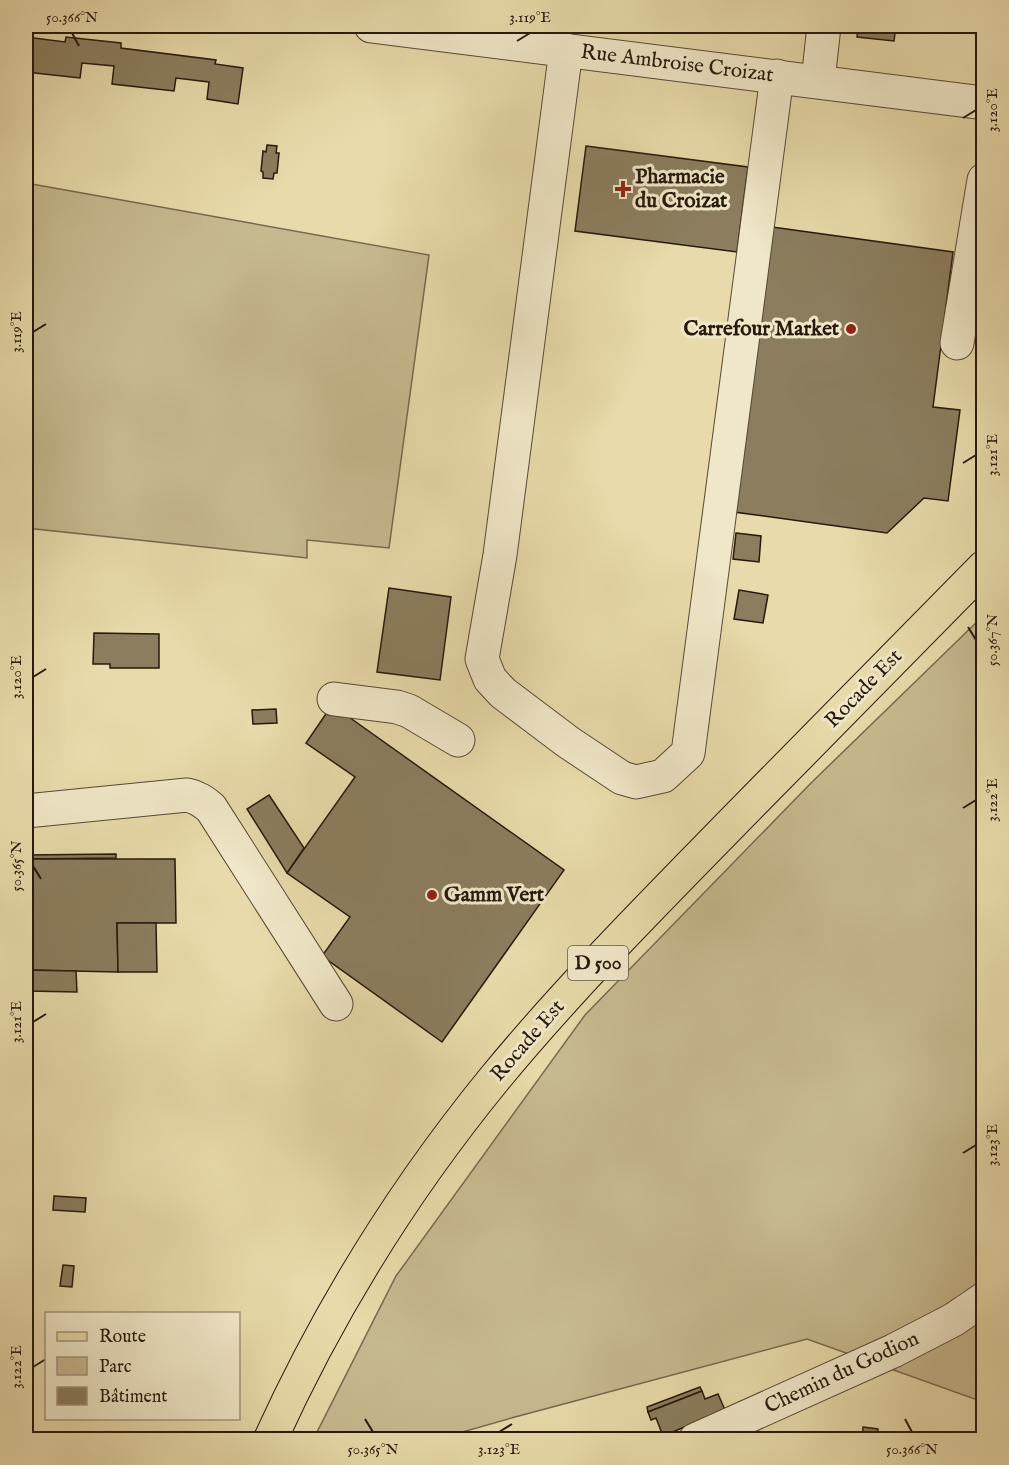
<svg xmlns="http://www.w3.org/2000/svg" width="1009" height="1465" font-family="'IM FELL English',serif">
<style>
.green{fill:#c7b98f;stroke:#77694e;stroke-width:1.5}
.building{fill:#8b7d5e;stroke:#27190c;stroke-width:1.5}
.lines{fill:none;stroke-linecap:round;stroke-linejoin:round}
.minor-casing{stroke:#574934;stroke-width:35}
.major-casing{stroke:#27190c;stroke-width:35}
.minor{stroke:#f0e7c8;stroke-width:33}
.major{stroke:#e8daaa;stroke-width:33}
.ticks{fill:none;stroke:#27190c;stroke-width:2}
.poi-dot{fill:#8f2418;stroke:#f0e7c8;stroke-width:2}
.labels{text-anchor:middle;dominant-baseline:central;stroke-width:6;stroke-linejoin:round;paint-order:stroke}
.shield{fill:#f0e7c8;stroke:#635744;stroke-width:1.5}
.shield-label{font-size:20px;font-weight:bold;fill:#27190c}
.street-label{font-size:21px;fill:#27190c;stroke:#f0e7c8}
.poi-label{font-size:21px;font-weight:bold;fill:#27190c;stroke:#f0e7c8;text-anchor:start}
.neatline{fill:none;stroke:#27190c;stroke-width:2}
.ticks-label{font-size:15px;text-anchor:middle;fill:#27190c}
</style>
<rect width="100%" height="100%" fill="#e8daaa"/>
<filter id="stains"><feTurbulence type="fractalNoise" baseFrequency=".00333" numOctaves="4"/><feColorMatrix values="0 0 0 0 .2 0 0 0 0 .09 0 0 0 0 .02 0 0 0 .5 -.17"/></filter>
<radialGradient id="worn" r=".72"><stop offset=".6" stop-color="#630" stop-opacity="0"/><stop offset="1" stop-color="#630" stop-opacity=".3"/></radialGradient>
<g class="green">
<path d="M26,183L429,255L389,548L307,540V558L26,528Z"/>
<path d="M983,616V1402L807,1339L515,1417L438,1439L313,1440L396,1276L585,1015L811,783Z"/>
</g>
<g class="building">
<path d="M858,26H896L894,41L857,37Z"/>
<path d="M954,26H984V34Z"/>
<path d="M26,37L65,42L66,37L121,43V48L216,60L215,64L243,68L238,104L207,99L209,82L176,78L174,91L112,84L114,66L82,63L80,78L26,72Z"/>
<path d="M267,145L277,146L276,153H279L277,173H274L273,179L263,178V172L261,171L263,151L266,152Z"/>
<path d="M586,146L748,167L737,252L575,231Z"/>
<path d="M772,227L953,252L933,407L960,410L948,501L924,498L887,533L734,512Z"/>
<path d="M736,533L761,536L759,562L733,559Z"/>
<path d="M389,588L451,597L440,680L377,672Z"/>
<path d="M739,590L768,595L763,623L734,619Z"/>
<path d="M94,633L159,634V668H110V664H93Z"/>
<path d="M332,705L564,870L442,1042L322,956L350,917L287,873L355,777L306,743Z"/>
<path d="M276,709L277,723L253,724L252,710Z"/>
<path d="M269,795L304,848L287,873L247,809Z"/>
<path d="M116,854V858L26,859V855Z"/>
<path d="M26,859H175L176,923H117L118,972L26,970Z"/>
<path d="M117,923H156L157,972H118Z"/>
<path d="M26,970L76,971L77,992L26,991Z"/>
<path d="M54,1196L86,1198L85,1212L53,1210Z"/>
<path d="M63,1265L74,1266L72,1287L60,1286Z"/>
<path d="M700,1387L702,1391L648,1412L647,1407Z"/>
<path d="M702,1391L705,1399L718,1394L725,1410L663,1436L656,1418L651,1420L648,1412Z"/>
<path d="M863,1427L878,1429L877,1440H862Z"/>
</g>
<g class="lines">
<defs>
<g id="minor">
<path d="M371,26L984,103"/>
<path d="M566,50L500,555L482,659L490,679L503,693L568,742L622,778L636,782L663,776L688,753L777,76"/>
<path d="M818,81L824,26"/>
<path d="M957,343L984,180"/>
<path d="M334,699L397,707L409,711L458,740"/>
<path d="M26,811L187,795C197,797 203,801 211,808L336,1004"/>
<path d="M695,1440L893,1351L953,1320L984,1299"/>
</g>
<path id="major" d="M270,1440C329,1310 405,1188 495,1078C570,987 654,903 736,819C818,735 901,651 984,567"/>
</defs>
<use href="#minor" class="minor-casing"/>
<use href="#major" class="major-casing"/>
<use href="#minor" class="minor"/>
<use href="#major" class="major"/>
</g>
<path class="ticks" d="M72,33L79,46M517,41L530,33M963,118L976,110M33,332L46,324M963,463L976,455M968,627L976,640M33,677L46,669M963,808L976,800M33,866L41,879M33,1022L46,1014M963,1153L976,1145M33,1367L46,1359M365,1419L373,1432M905,1419L912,1432M499,1432L512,1424"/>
<g class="poi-dot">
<path d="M620 180h6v6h6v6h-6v6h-6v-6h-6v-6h6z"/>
<circle cx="851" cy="329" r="6"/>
<circle cx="432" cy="895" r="6"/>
</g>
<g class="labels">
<rect class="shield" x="568" y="946" width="60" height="34" rx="4.5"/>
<g class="shield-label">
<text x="598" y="963">D 500</text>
</g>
<g class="street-label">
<text transform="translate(677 64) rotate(7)">Rue Ambroise Croizat</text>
<text transform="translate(864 689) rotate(-46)">Rocade Est</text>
<text transform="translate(528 1041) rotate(-49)">Rocade Est</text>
<text transform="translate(842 1373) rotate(-25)">Chemin du Godion</text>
</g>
<g class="poi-label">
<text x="635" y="177">Pharmacie<tspan x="635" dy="24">du Croizat</tspan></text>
<text x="839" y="329" text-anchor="end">Carrefour Market</text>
<text x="444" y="895">Gamm Vert</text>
</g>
</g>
<rect width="1009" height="1465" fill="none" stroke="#e8daaa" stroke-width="66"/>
<rect x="45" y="1312" width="195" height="108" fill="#f0e7c8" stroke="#a0957d" stroke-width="1.5"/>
<rect x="57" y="1332" width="30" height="9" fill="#e8daaa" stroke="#a0957d" stroke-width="1.5"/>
<text x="99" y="1342" font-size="18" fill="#27190c">Route</text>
<rect x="57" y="1357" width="30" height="18" fill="#c7b98f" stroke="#a0957d" stroke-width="1.5"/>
<text x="99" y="1372" font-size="18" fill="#27190c">Parc</text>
<rect x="57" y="1387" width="30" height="18" fill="#8b7d5e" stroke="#a0957d" stroke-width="1.5"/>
<text x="99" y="1402" font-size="18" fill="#27190c">Bâtiment</text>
<rect x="33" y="33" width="943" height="1399" class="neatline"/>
<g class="ticks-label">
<text x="72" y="22">50.366°N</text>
<text x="530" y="22">3.119°E</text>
<text transform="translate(992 110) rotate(-90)" y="5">3.120°E</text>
<text transform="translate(16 332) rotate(-90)" y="5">3.119°E</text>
<text transform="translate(992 455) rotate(-90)" y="5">3.121°E</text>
<text transform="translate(992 640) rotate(-90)" y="5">50.367°N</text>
<text transform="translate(16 677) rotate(-90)" y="5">3.120°E</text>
<text transform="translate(992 800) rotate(-90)" y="5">3.122°E</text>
<text transform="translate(16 866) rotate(-90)" y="5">50.365°N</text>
<text transform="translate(16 1022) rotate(-90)" y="5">3.121°E</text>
<text transform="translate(992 1145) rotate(-90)" y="5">3.123°E</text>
<text transform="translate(16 1367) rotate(-90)" y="5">3.122°E</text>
<text x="373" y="1454">50.365°N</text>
<text x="499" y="1454">3.123°E</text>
<text x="912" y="1454">50.366°N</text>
</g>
<rect width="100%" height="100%" filter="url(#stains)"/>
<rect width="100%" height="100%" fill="url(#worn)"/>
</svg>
